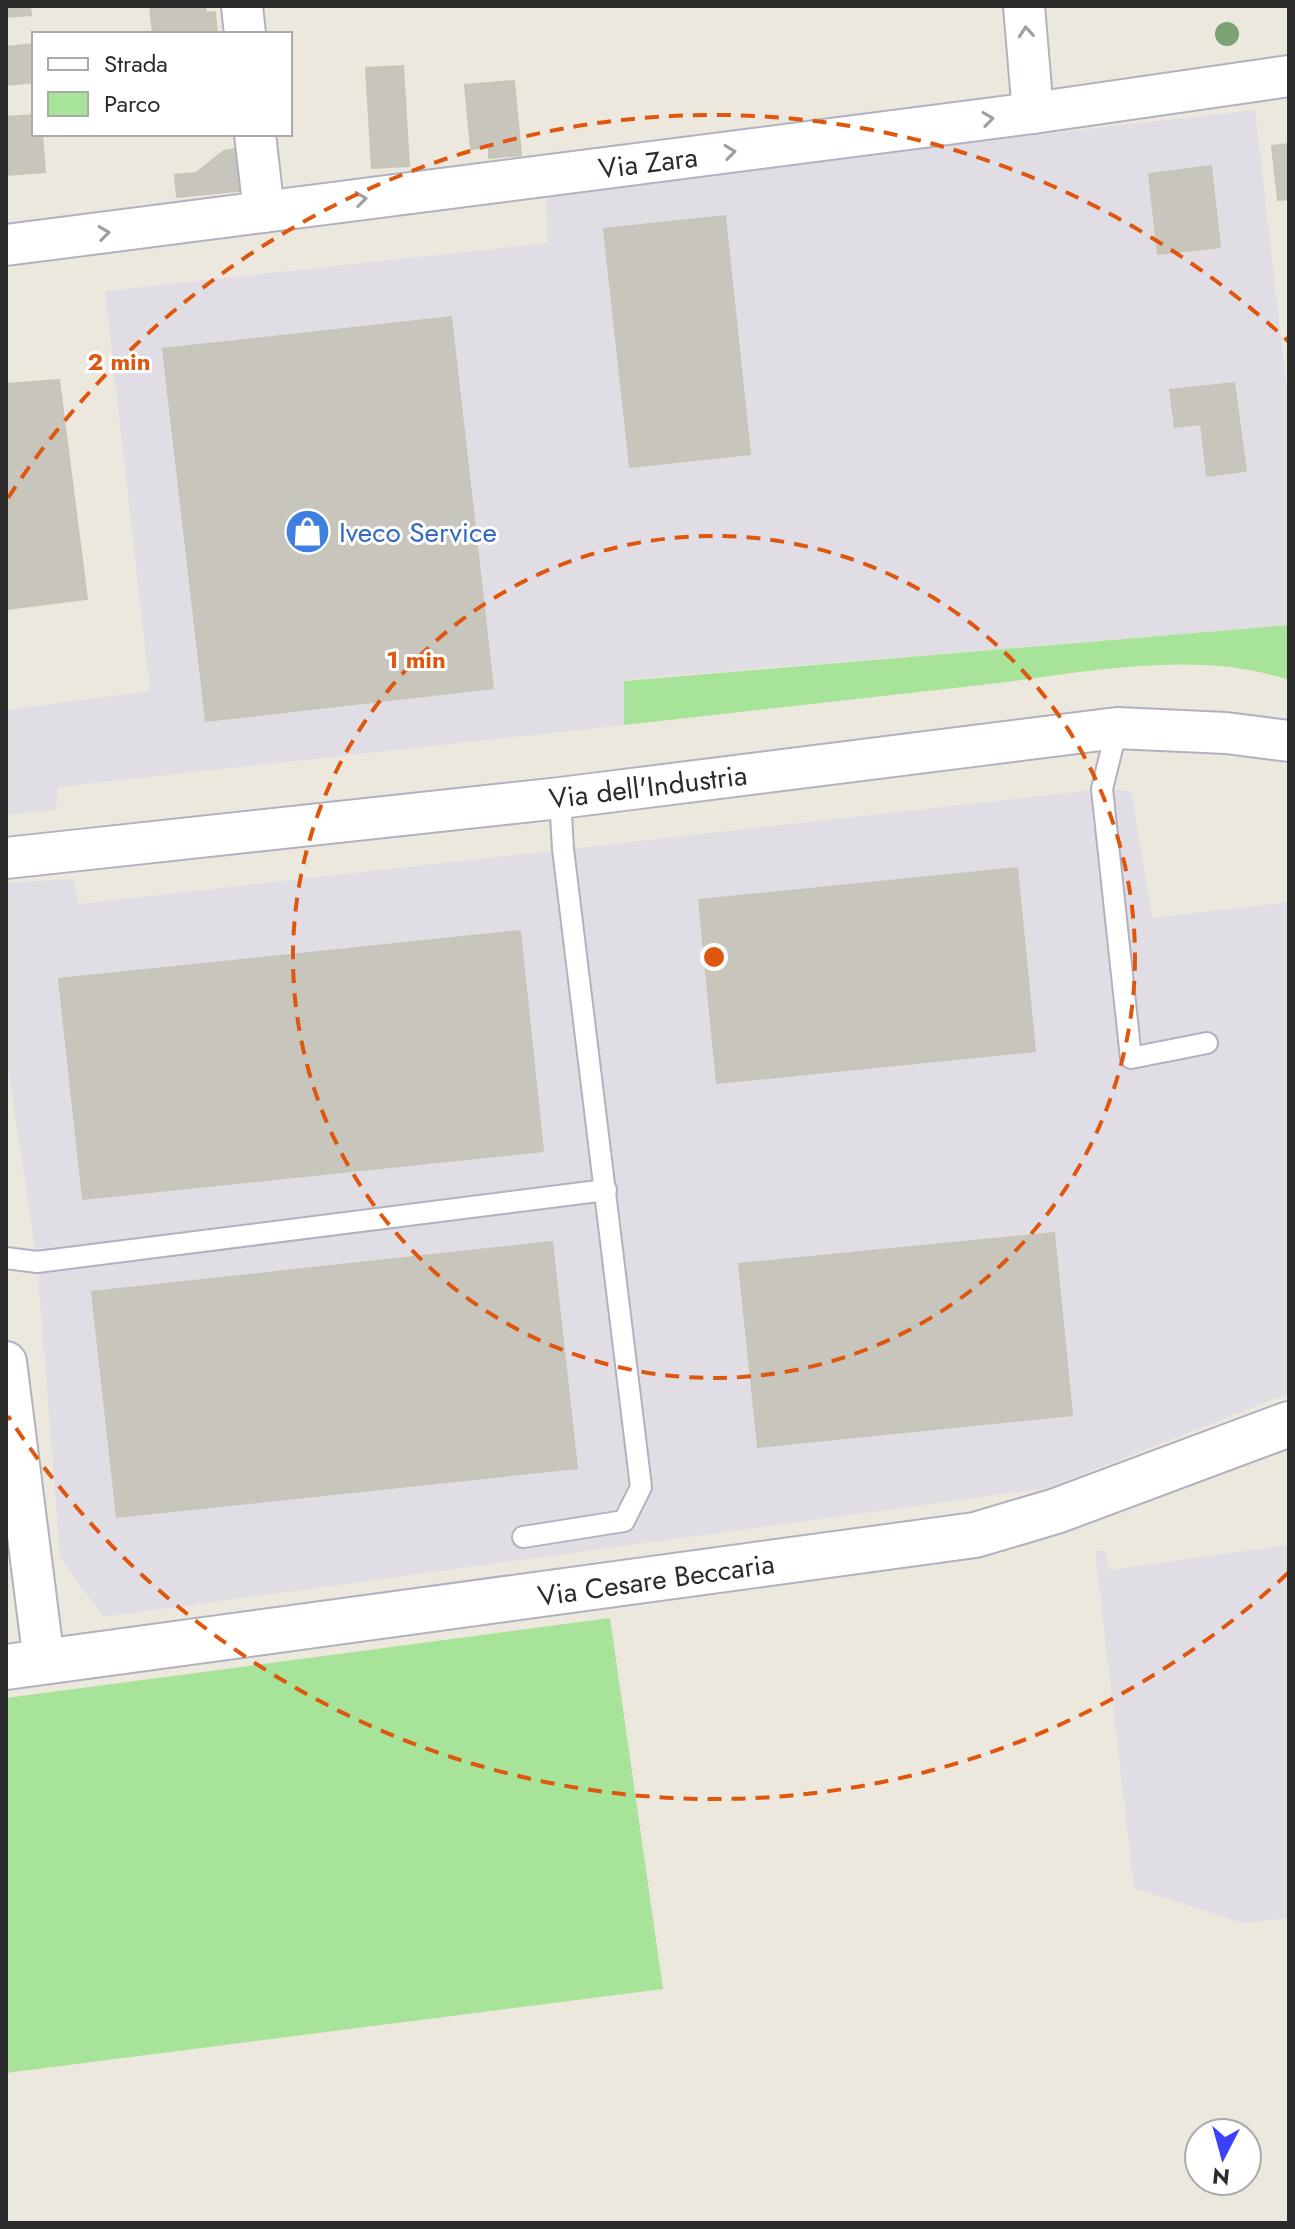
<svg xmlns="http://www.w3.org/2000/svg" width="1295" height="2229" font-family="Jost,sans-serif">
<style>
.industrial{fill:#e1dde5}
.green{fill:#a7e499}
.building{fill:#c8c5bc;stroke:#c8c5b6;stroke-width:2}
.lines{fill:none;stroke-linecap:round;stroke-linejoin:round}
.service-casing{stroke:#b1b1bf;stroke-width:24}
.minor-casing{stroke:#b1b1bf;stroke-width:44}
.tertiary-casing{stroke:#b1b1bf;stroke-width:48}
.service{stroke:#fff;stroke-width:20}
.minor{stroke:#fff;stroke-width:40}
.tertiary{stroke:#fff;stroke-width:44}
.tree{fill:#7ba272}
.oneway{stroke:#a0a0a0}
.ring{fill:none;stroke:#df570e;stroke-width:4;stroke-dasharray:14 10}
.labels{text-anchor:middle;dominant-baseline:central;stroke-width:6;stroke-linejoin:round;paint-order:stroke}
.street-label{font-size:28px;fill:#2b2b2b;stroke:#fff}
.shop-label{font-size:28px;fill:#366cbe;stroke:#fff;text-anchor:start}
.centre{fill:#df570e;stroke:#fff;stroke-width:4}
.ring-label{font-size:24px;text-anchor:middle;font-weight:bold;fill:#df570e;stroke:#fff;stroke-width:6;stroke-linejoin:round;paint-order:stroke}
</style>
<rect width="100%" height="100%" fill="#ede8dd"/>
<g class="industrial">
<path d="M1255,110L1289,408V625L624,680V725L58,787L56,810L6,815V710L150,691L105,291L548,243L546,191Z"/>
<path d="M1102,789L1131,791L1152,918L1289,902V1393L1048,1488L103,1617L60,1557L37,1262L6,1055V883L73,879L79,904Z"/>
<path d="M1289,1545V1918L1243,1923L1134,1888L1095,1551L1105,1550L1109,1570Z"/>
</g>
<g class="green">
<path d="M1289,625V680C1192,648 1080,674 981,685C862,698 743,712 624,725V681Z"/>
<path d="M610,1618L663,1989L6,2073V1698Z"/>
</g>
<g class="building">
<path d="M6,6H30L31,15L6,17Z"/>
<path d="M150,6H205L206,13L215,12L217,34H153Z"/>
<path d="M34,44V82L6,85V47Z"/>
<path d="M403,66L409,166L372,168L366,68Z"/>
<path d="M514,81L521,155L489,158V147L471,149L465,85Z"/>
<path d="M34,115V134H42L45,172L6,175V117Z"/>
<path d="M1289,144V199L1278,200L1272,146Z"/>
<path d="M242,148L247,190L177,197L175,175L196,173L224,151Z"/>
<path d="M1211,166L1220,247L1158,254L1149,174Z"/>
<path d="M725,216L750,454L630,467L604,229Z"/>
<path d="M451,317L493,688L206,721L163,349Z"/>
<path d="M59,380L87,599L6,609V384Z"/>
<path d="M1234,383L1246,471L1207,476L1201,424L1175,427L1170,390Z"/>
<path d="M1017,868L1035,1051L717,1083L699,900Z"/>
<path d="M520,931L543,1151L83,1199L59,979Z"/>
<path d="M1054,1233L1072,1415L758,1447L739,1264Z"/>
<path d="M552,1242L577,1468L117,1517L92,1292Z"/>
</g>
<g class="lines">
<defs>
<g id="service">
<path d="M1117,728L1102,789L1131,1058L1207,1043"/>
<path d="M6,1258L37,1262L606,1190"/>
<path d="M523,1537L624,1521L641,1487L563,849L560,798"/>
</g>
<g id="minor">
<path d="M242,6L245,34"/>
<path d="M1024,6L1033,113"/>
<path d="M255,134L264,212"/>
<path d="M6,245L1033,113L1289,76"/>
<path d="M6,858L560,798L1117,728L1226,733L1289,741"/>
<path d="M6,1362L44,1662"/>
</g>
<path id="tertiary" d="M6,1667L975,1535L1056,1511L1289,1424"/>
</defs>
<use href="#service" class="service-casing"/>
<use href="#minor" class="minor-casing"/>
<use href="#tertiary" class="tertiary-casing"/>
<use href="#service" class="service"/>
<use href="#minor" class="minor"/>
<use href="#tertiary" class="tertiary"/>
</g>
<circle class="tree" cx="1227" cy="34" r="12"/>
<defs><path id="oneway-chevron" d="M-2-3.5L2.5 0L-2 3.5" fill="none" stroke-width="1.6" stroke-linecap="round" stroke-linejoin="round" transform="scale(2)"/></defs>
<g class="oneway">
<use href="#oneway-chevron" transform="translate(1026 32) rotate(-95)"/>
<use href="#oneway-chevron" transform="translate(988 119) rotate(-7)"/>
<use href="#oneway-chevron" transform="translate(730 152) rotate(-7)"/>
<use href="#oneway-chevron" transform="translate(361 199) rotate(-7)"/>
<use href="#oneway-chevron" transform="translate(104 233) rotate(-7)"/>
</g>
<g class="ring">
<circle cx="714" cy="957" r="421"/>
<path d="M1288 1573A842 842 0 0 1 8 1416M8 498A842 842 0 0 1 1288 341"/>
</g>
<defs>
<symbol id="shop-disc" viewBox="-11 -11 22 22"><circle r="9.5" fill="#3f7fe0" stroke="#fff"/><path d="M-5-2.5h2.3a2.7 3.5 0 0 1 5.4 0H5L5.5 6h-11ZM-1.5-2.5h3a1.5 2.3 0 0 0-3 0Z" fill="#fff"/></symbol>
</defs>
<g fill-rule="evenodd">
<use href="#shop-disc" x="282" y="506" width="51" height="51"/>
</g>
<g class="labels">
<g class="street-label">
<text transform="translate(648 163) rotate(-7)">Via Zara</text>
<text transform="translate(648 787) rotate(-7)">Via dell'Industria</text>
<text transform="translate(656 1580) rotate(-8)">Via Cesare Beccaria</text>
</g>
<g class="shop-label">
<text x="339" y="532">Iveco Service</text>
</g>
</g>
<circle cx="714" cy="957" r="12" class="centre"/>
<g class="ring-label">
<text x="119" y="370">2 min</text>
<text x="416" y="668">1 min</text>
</g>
<rect width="1295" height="2229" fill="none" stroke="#2b2b2b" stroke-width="16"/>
<rect x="32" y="32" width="260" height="104" fill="#ffffff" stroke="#aaaaaa" stroke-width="2"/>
<rect x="48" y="58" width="40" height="12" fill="#ffffff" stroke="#aaaaaa" stroke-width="2"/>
<text x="104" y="72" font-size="24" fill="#2b2b2b">Strada</text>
<rect x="48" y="92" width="40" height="24" fill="#a7e499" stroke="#aaaaaa" stroke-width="2"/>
<text x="104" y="112" font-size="24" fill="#2b2b2b">Parco</text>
<g transform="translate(1223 2157) rotate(186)"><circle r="38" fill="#ffffff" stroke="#aaaaaa" stroke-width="2"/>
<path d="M0-6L14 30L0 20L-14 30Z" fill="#3b42fb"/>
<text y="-12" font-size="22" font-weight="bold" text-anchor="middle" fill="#2b2b2b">N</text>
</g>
</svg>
